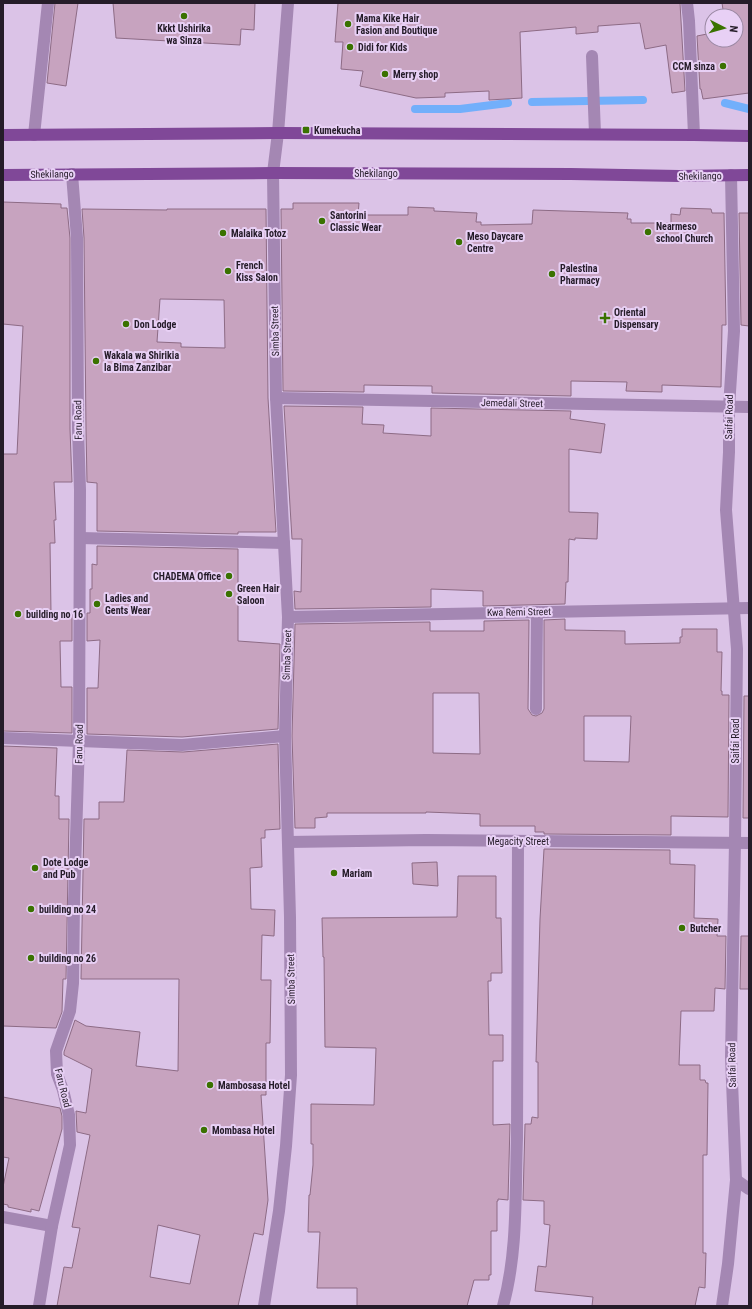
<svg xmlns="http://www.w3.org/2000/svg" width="752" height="1309" font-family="'Roboto Condensed',sans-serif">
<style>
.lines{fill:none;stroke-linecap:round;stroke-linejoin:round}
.stream{stroke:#72affb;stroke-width:8}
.building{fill:#c7a3bf;stroke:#8d6b85;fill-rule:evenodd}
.minor{stroke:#a487b3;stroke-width:12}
.major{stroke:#804898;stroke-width:12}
.poi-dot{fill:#3a7200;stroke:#e8d0f5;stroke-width:1.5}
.labels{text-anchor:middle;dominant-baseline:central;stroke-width:4;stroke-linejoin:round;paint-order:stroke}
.poi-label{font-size:10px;font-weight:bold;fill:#251c29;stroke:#e8d0f5;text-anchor:start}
.street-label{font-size:10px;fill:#251c29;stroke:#e8d0f5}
</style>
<rect width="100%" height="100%" fill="#dbc3e7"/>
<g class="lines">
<g class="stream">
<path d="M532,102L643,100"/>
<path d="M725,103L749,109"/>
<path d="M415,109H460L508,103"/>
</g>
</g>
<g class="building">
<path d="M55,3H78L66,86L47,83Z"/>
<path d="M113,3H255L254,30L241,29L240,45L116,38Z"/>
<path d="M338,3H680L685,91L672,93L666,45L645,49L640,23L598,26V32L576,34V27L520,32L522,98L489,100V91L445,93V97L416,98L360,86L363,71L341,69L343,42H335Z"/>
<path d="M722,3H749V93L703,99L701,89H700L697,36L712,33V40H736V16H724Z"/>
<path d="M3,202L61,204V208H67L70,238V429L72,482H54L56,520H54L55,543H50L51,613H72V641H60L61,687H72V733L3,731V454H17L23,326L3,324Z"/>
<path d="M293,203H359L358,215H408V207L434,208V211L477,213L476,222H481V225L532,224L533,210L628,213L627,219H631V223H671V214L680,215L681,208L711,209L712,213H724L726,325H722L721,387L662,385V392L626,391L627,382L571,381V396L432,393V386L364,385V392L283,391L281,209H293Z"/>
<path d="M82,209L167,210V209H266L268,398L276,532H238V534L97,531V483L87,482L86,429L84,238ZM160,299L224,300L225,348L181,347V343L157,342Z"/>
<path d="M739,213H749V326L741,325Z"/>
<path d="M284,406L363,407L362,424L384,425L383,433L431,436V408L571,411L570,419L605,424L601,453L569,449V512L598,513L597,539L575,538V540L569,539L568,582H566L565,604L483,606V591L431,589V607L295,609L294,591L301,592L302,539H292Z"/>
<path d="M97,546L238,549V641L280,644L278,729L182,737L87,734V688H98L100,640L87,641V613H90V589H92V564L97,565Z"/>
<path d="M565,619V630L625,631V644L680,643V637H682V629H717V652H722L721,691H722V695H729L728,817L671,816V835L544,834V832H535V826H480V814L426,812V813H327V817L315,818V828H295L292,736L295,624L430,622V631H484V621L529,620L528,709L532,715L536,716L542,713L544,709V620ZM433,693H479L480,754L433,753ZM584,716H631L629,762L584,761Z"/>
<path d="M744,696H749V818H743Z"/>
<path d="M278,744L280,829L265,830V838H261L262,867L250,868L251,909L275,910L274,936L262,935L261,980H271L270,1043H266V1095H261L268,1200L263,1235L254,1233L238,1306H57L64,1267L72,1268L80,1228L72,1227L90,1135L77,1132L76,1111L86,1113L92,1069L64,1055V1052L75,1020L86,1026L140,1032L136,1066L178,1071L179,979H81L84,819H99V802H124L127,750L183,752ZM158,1225L200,1235L190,1284L150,1277Z"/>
<path d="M3,746L57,748L55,796H59V819H69L66,979H63L62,1012L56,1028L3,1026Z"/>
<path d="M544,849L670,850V864L695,865L694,918L718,919L717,936H726L725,989L715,988L714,1011H681L679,1065H700V1080H705L706,1083H708L707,1155H703V1253H706L705,1288L699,1287L695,1306H592L593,1297L535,1291L538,1266L546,1267L550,1225L544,1224V1201L523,1200L525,1124H531L532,1117L538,1118V1062H536L540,919Z"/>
<path d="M437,862L438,886L413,884L412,863Z"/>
<path d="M458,876H496V918H501L502,973H491V981H488L489,1035H503V1061H493V1125L510,1124L508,1200L498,1199V1201H497V1231H491V1275H489V1280H474L467,1306H357V1288H317L320,1232H308L309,1195H310L313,1165V1144H311V1104L374,1105L376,1048L325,1047L324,957H323L322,918L457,917Z"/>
<path d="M741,936H749V989H740Z"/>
<path d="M3,1097L60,1108L62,1116V1129L39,1211L31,1209V1212L8,1207V1205L3,1204V1187L9,1158L3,1157Z"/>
</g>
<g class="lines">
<g class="minor">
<path d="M687,3L689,21L694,135"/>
<path d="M592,56L595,134"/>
<path d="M34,135L48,3"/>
<path d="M276,398L749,407"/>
<path d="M80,538L284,543"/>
<path d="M288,617L749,608"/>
<path d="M536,709L537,612"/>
<path d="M3,738L182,745L285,736"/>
<path d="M288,842L426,840L749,843"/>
<path d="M736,1180L749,1189"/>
<path d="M3,1217L52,1226"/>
<path d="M39,1306L52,1226L70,1145L69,1115L63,1090L57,1074L56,1051L70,1011L73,983L74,903L79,741L80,490L78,429L77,238L72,174"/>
<path d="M264,1306L279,1211L286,1146L291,1075L290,917L285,736L288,617L276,398L273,173L278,133L288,3"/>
<path d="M503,1306C518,1252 515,1193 517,1138C518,1039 518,940 518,841"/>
<path d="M722,1306L728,1264L736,1180L731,1057L735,842L737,649L726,510L729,452V407L734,331L731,175"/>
</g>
<g class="major">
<path d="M3,135L278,133L694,135L749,136"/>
<path d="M3,175L273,173L571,174L679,176L749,175"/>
</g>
</g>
<g class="poi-dot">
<circle cx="184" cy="16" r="4"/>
<circle cx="348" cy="24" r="4"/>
<circle cx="350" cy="47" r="4"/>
<circle cx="723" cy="66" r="4"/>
<circle cx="385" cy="74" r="4"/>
<rect x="302" y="126" width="8" height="8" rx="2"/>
<circle cx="322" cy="221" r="4"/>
<circle cx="648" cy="232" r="4"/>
<circle cx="223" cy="233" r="4"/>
<circle cx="459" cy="242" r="4"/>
<circle cx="228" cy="271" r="4"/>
<circle cx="552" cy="274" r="4"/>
<path d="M603 312h4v4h4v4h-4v4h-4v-4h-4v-4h4z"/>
<circle cx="126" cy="324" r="4"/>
<circle cx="96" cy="361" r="4"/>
<circle cx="229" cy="576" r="4"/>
<circle cx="229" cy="594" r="4"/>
<circle cx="97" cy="604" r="4"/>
<circle cx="18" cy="614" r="4"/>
<circle cx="35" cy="868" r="4"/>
<circle cx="334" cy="873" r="4"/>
<circle cx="31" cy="909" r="4"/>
<circle cx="682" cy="928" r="4"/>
<circle cx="31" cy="958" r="4"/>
<circle cx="210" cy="1085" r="4"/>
<circle cx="204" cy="1130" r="4"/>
</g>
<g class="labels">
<g class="poi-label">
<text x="356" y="18">Mama Kike Hair<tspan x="356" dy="12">Fasion and Boutique</tspan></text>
<text x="184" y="28" text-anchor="middle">Kkkt Ushirika<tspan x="184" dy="12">wa Sinza</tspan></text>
<text x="358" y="47">Didi for Kids</text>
<text x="715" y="66" text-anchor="end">CCM sinza</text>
<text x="393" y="74">Merry shop</text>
<text x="314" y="130">Kumekucha</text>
<text x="330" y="215">Santorini<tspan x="330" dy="12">Classic Wear</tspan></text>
<text x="656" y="226">Nearmeso<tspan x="656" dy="12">school Church</tspan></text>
<text x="231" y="233">Malaika Totoz</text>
<text x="467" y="236">Meso Daycare<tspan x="467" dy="12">Centre</tspan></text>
<text x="236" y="265">French<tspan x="236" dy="12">Kiss Salon</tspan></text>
<text x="560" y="268">Palestina<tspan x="560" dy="12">Pharmacy</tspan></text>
<text x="614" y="312">Oriental<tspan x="614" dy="12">Dispensary</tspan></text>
<text x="134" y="324">Don Lodge</text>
<text x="104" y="355">Wakala wa Shirikia<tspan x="104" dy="12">la Bima Zanzibar</tspan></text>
<text x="221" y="576" text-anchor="end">CHADEMA Office</text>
<text x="237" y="588">Green Hair<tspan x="237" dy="12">Saloon</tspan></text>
<text x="105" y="598">Ladies and<tspan x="105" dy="12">Gents Wear</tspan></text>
<text x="26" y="614">building no 16</text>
<text x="43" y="862">Dote Lodge<tspan x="43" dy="12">and Pub</tspan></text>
<text x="342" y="873">Mariam</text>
<text x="39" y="909">building no 24</text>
<text x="690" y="928">Butcher</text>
<text x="39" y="958">building no 26</text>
<text x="218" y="1085">Mambosasa Hotel</text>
<text x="212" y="1130">Mombasa Hotel</text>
</g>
<g class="street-label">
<text x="376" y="173">Shekilango</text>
<text transform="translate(52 174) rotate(-1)">Shekilango</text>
<text transform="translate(700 176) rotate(-1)">Shekilango</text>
<text transform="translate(275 331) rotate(-91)">Simba Street</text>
<text transform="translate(512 403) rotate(1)">Jemedali Street</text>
<text transform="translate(729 417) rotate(-89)">Saifai Road</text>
<text transform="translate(78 420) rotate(-91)">Faru Road</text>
<text transform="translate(519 612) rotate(-1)">Kwa Remi Street</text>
<text transform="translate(287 655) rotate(-88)">Simba Street</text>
<text transform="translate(735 741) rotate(-90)">Saifai Road</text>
<text transform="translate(79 744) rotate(-89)">Faru Road</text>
<text x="518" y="841">Megacity Street</text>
<text transform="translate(291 979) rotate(-91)">Simba Street</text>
<text transform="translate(732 1065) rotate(-91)">Saifai Road</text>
<text transform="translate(63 1088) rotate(76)">Faru Road</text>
</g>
</g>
<rect width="752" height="1309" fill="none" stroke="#251c29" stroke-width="8"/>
<g transform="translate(724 28) rotate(96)"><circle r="19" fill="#e8d0f5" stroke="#9a88a3"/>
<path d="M0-3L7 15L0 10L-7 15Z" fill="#3a7200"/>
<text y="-6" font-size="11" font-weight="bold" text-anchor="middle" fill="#251c29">N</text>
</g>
</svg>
